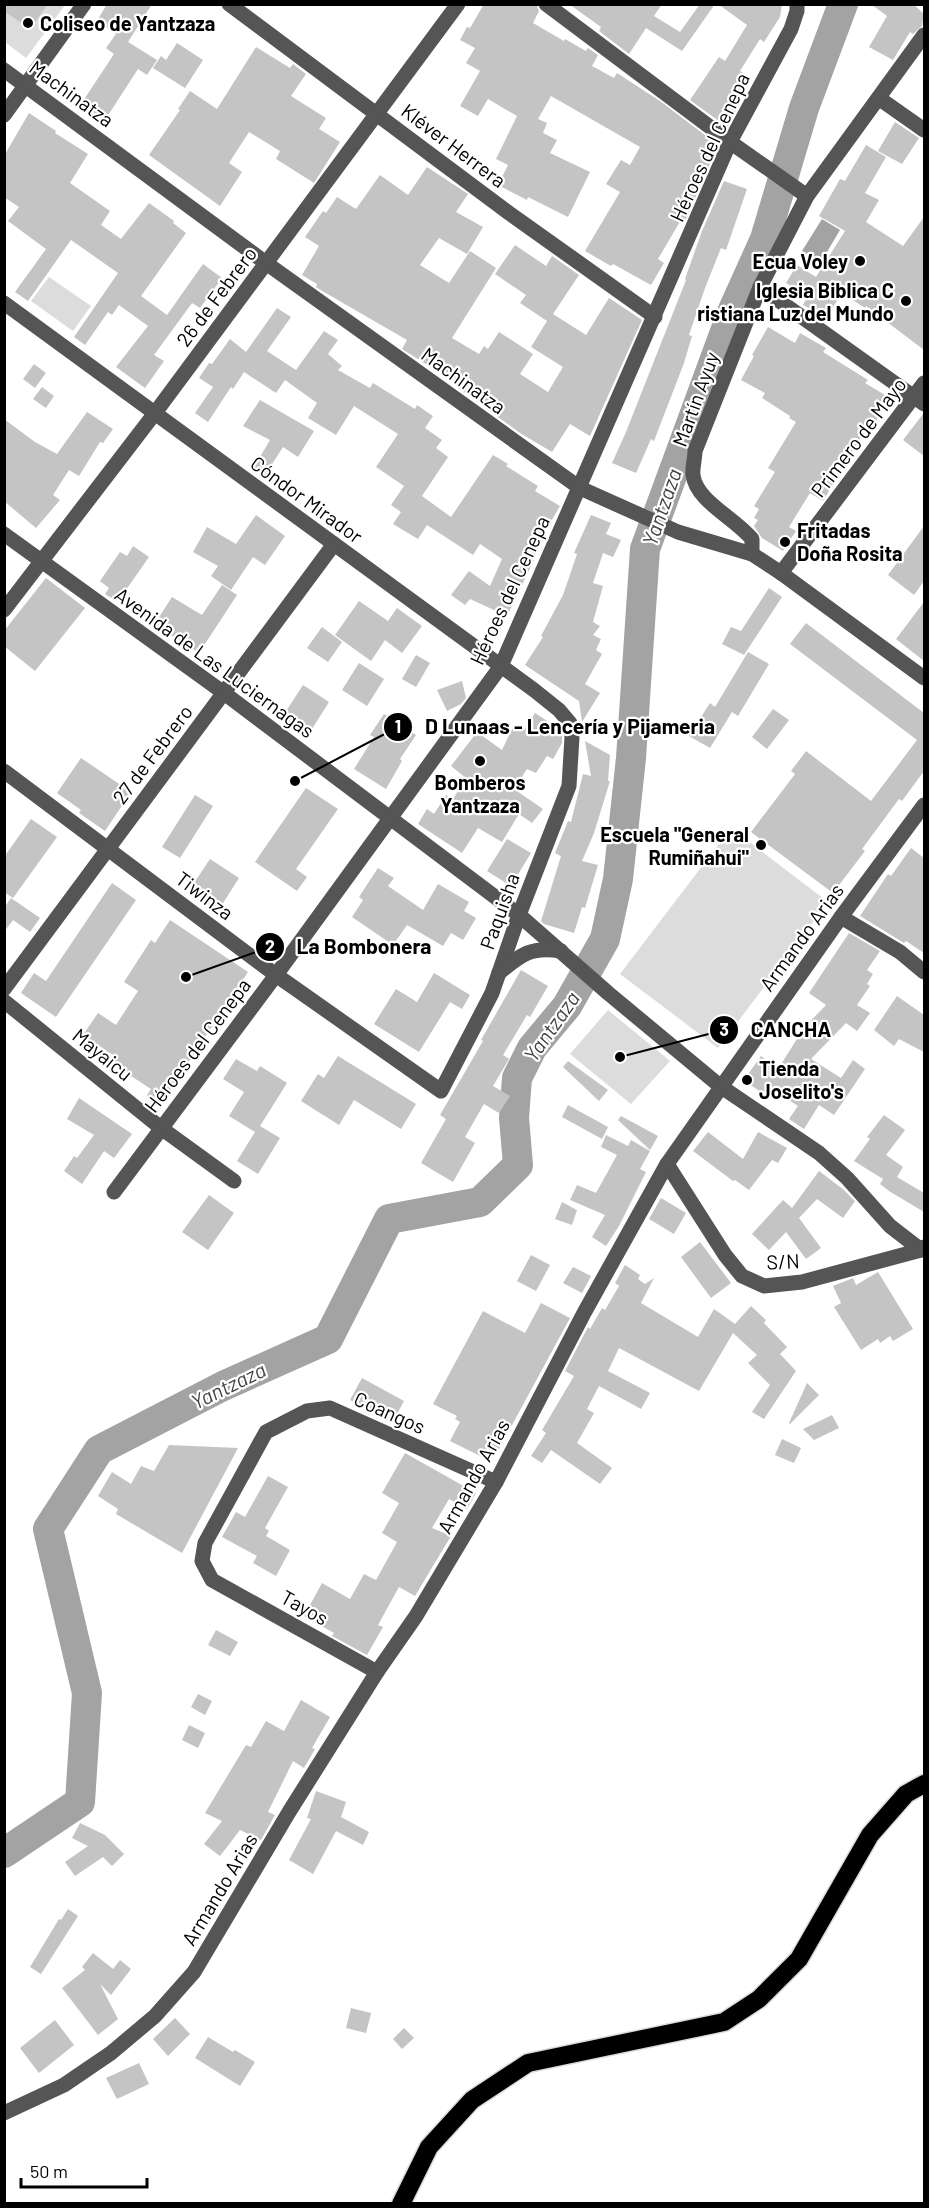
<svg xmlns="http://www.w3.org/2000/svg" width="929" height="2208" font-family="Barlow,sans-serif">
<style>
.green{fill:#dcdcdc}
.water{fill:#a3a3a3}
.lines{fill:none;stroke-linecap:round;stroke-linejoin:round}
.river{stroke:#a3a3a3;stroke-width:30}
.building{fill:#c4c4c4}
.highway-casing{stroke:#dbdbdb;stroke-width:21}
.minor{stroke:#555;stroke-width:15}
.highway{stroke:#000;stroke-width:18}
.poi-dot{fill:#000;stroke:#fff;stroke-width:2}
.labels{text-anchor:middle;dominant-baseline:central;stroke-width:4.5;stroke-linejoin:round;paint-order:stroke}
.poi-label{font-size:20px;font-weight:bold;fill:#000;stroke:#fff;text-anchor:start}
.street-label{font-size:20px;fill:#000;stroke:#fff}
.water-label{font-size:21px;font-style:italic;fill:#444;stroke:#fff}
.leader{fill:none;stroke:#000;stroke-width:2}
.callout-dot{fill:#000;stroke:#fff;stroke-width:2}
.mark-label{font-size:18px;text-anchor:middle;font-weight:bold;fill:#fff}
.callout-label{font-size:21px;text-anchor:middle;font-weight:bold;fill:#000;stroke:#fff;stroke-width:4.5;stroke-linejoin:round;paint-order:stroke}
</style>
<rect width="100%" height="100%" fill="#fff"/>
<g class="green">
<path d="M5,5H65L26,58L5,42Z"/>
<path d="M49,277L91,306L73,331L31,301Z"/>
<path d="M731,828L828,902L718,1048L620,974Z"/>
<path d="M608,1010L670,1061L631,1104L570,1054Z"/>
</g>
<path class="water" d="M822,219L840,230L821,262L802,251Z"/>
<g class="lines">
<path class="river" d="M4,1853L80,1802L87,1693L48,1529L99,1450L223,1386L328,1339L389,1219L480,1202L518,1165L514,1118L517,1078L532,1048L567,1006L605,939L618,879L631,758L645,549L733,310L765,239L804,108L843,4"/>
</g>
<g class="building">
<path d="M4,4H48L30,29L4,11Z"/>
<path d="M107,4H152L128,42L157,60L147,75L138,69L105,120L81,104L114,54L106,48L116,34L97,21Z"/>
<path d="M484,4H536L539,11L533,23L564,41L565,39L586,51L588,48L598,55L592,66L614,78L617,73L660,101L718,145L685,221L681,220L658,259L664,263L651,285L613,264L611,266L585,251L620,192L606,184L621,160L630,165L640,147L551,96L538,119L547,123L543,133L557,140L550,153L590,172L568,217L528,197L527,200L498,185L508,165L496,159L517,116L488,99L478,116L460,106L480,71L466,63L475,48L460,40L467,27L470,28Z"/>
<path d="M569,4H662L654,16L680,32L700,4H715L682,51L646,28L629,54L599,31L601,27Z"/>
<path d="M718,4H782L780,17L764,42L760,39L740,71L750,77L735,100L740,104L727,127L690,100L719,57L725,61L747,25Z"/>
<path d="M871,4H913L924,14L922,26L913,34L910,32L893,60L869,47L887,16Z"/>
<path d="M177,43L203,60L185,88L153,68L161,56L166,60Z"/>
<path d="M256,47L290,68L293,64L306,74L291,96L326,118L319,129L340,142L314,183L276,159L280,151L249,132L229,163L242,172L220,206L149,155L180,110L178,109L190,91L217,109Z"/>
<path d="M29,113L56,131L55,133L88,154L70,183L110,211L101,225L121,239L149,203L174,221L173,223L186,233L141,296L167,315L203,264L222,278L200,308L192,303L154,355L164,361L145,388L116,367L148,326L119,305L112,315L108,312L85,345L74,337L118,273L71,240L28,301L15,292L46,249L8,221L19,207L4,197V156Z"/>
<path d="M895,122L919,138L902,164L878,151Z"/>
<path d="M866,145L886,157L865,193L879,200L866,222L903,246L924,217V350L866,306L865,308L842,293L826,318L803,305L808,296L786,283L797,265L816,277L845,231L819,216L840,179L845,181Z"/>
<path d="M427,167L468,194L456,212L483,227L467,254L439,238L420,265L449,283L470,251L496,268L452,338L479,354L484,346L488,349L499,332L533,354L520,374L548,392L563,367L531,347L547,321L520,303L526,295L495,274L515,245L546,266L552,256L579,275L553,314L586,335L609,298L642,320L590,436L570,424L552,452L520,433L487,409L488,408L458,388L459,385L402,349L407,340L324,292L316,287L317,284L302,275L319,246L305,237L323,211L326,213L337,197L356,209L380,175L408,195Z"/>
<path d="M724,181L747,189L726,250L721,248L705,288L689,335L692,336L684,363L654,441L651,439L636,473L612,463L626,432L686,280L685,279L702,231Z"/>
<path d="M277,308L291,317L267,351L296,370L324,331L338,340L328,354L342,366L338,370L370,388L373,383L415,409L417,405L433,416L425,428L442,440L436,448L448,457L422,496L451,517L493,455L508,464L506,466L538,486L535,491L560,506L542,537L544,538L532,559L534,560L507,616L470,599L465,605L451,595L469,571L490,586L502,559L480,544L473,555L427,525L418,539L393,524L401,512L391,505L404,486L376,467L398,434L354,406L336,435L308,418L317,403L285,380L276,393L244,372L233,389L231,387L208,422L195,413L213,387L199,378L209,363L212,364L230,339L246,352Z"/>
<path d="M768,327L795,343L800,333L826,348L823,352L868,380L865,383L890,398L874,424L870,422L823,501L810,493L789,527L796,531L783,551L762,538L754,526L758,520L754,518L759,509L754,506L775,472L768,468L796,422L789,418L790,416L762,398L765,393L741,380L754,356L752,355Z"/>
<path d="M34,364L46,373L35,388L23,379Z"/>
<path d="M42,387L54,396L46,408L33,399Z"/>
<path d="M260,400L314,431L298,457L283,447L265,475L254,467L270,440L243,426Z"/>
<path d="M87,412L113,429L103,443L100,442L79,476L69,470L53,495L60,500L36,528L4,501V419L35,442L57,454Z"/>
<path d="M923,414H924V456L903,440Z"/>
<path d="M256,515L285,536L265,565L253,557L231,590L211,576L218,566L193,552L207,527L236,544Z"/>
<path d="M591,515L611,523L606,534L621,540L613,557L603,553L593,583L603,586L593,622L600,626L593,635L601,639L596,650L602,654L585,684L600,693L582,722L579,701L525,665L543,637L541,636L563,595L577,554L574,553Z"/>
<path d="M924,526V581L914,595L888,575Z"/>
<path d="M133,546L149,557L121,597L120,596L116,601L105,594L109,588L100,581L120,552L127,556Z"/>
<path d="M46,578L85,608L35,671L4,646V631Z"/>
<path d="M222,585L237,595L199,653L154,625L172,597L202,615Z"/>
<path d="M769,588L782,597L744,655L722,644L731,627L741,631Z"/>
<path d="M359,601L388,621L397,608L422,626L402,653L385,640L371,661L335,635Z"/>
<path d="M924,602V661L896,639Z"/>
<path d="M806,623L924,713V771L902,801L899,799L862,849L865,851L833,893L751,832L795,774L791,771L806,751L871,801L917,740L790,644Z"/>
<path d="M322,627L342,642L328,662L307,648Z"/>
<path d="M748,652L769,664L738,716L732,712L710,748L689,736L710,703L715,707Z"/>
<path d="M416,655L430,663L416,687L402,679Z"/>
<path d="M359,663L384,679L367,706L342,690Z"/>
<path d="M462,681L466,698L461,704L447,711L437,690Z"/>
<path d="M303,685L329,702L307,737L281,719Z"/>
<path d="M773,709L789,720L767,749L752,737Z"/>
<path d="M535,713L561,730L562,737V743L553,759L547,756L536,773L527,769L514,789L543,809L532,823L519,814L502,842L478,828L462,853L418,824L427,809L434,814L446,795L453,799L466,778L451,766L477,732L502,750L514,725L524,730Z"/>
<path d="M384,714L416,735L400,759L402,761L386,789L354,769L374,737L370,735Z"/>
<path d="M585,741L610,755L608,781H610L594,833L582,861L598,865L585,908L582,907L574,933L544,924L541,921L561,856L555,853L568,821L571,822L583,774L591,776Z"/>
<path d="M81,758L131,792L105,831L79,813L81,810L57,793Z"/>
<path d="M306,788L338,809L296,869L307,877L297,891L255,862Z"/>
<path d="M195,795L213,806L180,858L162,847Z"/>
<path d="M31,819L57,837L13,898L4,892V857Z"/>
<path d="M507,839L531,853L511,886L487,871Z"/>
<path d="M911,848L924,858V953L906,941L904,943L860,916L888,874L891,876Z"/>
<path d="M210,859L239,878L218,911L188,892Z"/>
<path d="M378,868L394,878L388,886L423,910L438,884L469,902L464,911L476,918L463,940L451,933L443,946L407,925L393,945L352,917L363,900L359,897Z"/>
<path d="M112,883L136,900L56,1017L21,993L34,973L46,981Z"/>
<path d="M11,898L40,918L30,932L13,920L4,932V908Z"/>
<path d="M170,920L248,972L161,1104L147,1095L151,1089L108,1061L113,1055L83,1035L98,1013L116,1025L138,991L124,982L151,940L155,943Z"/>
<path d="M849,933L880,951L867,970L873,974L867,984L870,986L857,1005L870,1013L857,1031L846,1023L811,1059L841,1078L853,1060L865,1069L834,1115L819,1105L804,1129L789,1119L798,1106L772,1089L766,1096L744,1080L761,1056L778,1069L797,1039L795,1037L826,1005L809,993Z"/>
<path d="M521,970L548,986L530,1017L527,1015L503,1055L509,1059L493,1086L510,1096L499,1113L484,1104L465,1137L475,1143L453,1182L421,1163L446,1119L440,1115L483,1041L481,1040Z"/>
<path d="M434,973L470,995L462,1009L450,1002L419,1052L374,1024L396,989L417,1002Z"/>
<path d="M897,996L924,1015V1052L899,1039L894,1046L874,1030Z"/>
<path d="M338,1056L416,1104L401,1129L354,1100L339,1125L301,1101L318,1074L324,1078Z"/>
<path d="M236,1059L257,1071L260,1066L287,1083L260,1126L280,1138L258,1174L237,1161L255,1132L229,1116L244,1092L223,1079Z"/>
<path d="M568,1061L608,1090L599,1101L563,1067Z"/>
<path d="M79,1098L132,1134L114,1158L104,1151L82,1184L64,1171L74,1156L77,1158L94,1135L67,1119Z"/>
<path d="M568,1105L608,1127L602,1139L562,1117Z"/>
<path d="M884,1115L905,1130L886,1155L903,1167L897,1177L924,1193V1212L889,1191L880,1184L883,1179L854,1161L870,1139L867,1137Z"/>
<path d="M621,1116L658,1136L650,1150L618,1120Z"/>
<path d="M708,1132L743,1159L758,1132L787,1148L778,1163L772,1160L749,1190L735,1180L733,1181L693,1151Z"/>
<path d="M606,1135L628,1146L631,1140L650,1151L640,1169L646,1172L619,1226L606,1246L592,1237L605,1215L570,1200L577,1185L596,1193L617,1155L601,1147Z"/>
<path d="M819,1171L844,1190L855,1201L843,1218L817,1199L799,1218L821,1248L806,1259L786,1232L769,1250L752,1234L783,1200L792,1208Z"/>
<path d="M209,1195L234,1213L208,1250L182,1232Z"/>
<path d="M661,1198L686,1213L674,1234L649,1219Z"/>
<path d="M562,1202L577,1210L572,1225L555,1219Z"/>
<path d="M700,1242L731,1283L711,1298L681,1257Z"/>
<path d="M531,1255L550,1265L536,1291L517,1281Z"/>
<path d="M625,1265L640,1275L638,1279L645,1284L654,1278L641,1303L698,1337L714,1309L735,1324L751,1306L766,1320L764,1323L787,1347L780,1354L796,1371L764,1419L752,1412L770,1385L748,1363L757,1355L733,1333L699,1391L619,1348L608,1371L650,1393L641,1409L599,1386L587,1409L594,1413L577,1443L612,1468L600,1484L551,1450L542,1463L531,1456L546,1433L542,1430L574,1376L565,1371L588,1327L590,1329L602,1308L605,1310L619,1286L615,1283Z"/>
<path d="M573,1267L591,1276L582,1293L563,1283Z"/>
<path d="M878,1272L913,1329L893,1341L890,1336L880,1343L878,1339L861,1350L834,1307L841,1303L833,1286L853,1278L856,1285Z"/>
<path d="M541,1303L570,1318L498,1451L488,1446L482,1457L450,1441L460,1422L455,1419L457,1416L433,1404L483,1311L525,1333Z"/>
<path d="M362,1378L404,1401L392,1423L350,1400Z"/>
<path d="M807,1383L819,1395L790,1424L789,1423Z"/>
<path d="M832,1415L839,1428L814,1440L803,1429Z"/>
<path d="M782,1439L801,1448L794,1463L775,1455Z"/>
<path d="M169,1445L238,1448L182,1553L116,1514L118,1509L98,1496L112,1472L131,1484L141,1466L154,1471Z"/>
<path d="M405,1453L476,1493L467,1509L449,1499L432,1528L451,1536L415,1596L399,1587L378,1625L383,1627L367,1655L332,1636L334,1633L304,1616L322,1583L350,1599L364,1574L376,1580L397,1542L382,1533L399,1503L382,1493Z"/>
<path d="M268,1476L288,1487L265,1528L269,1531L266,1536L290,1550L276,1576L253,1563L257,1556L222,1537L236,1512L245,1517Z"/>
<path d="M216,1630L238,1642L230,1656L208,1645Z"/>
<path d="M198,1694L212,1701L205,1715L191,1707Z"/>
<path d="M301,1700L330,1717L312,1748L315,1749L304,1768L293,1761L268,1812L275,1815L261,1840L240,1830L220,1856L204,1844L222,1821L205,1813L246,1745L251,1747L266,1721L284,1731Z"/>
<path d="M189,1725L205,1733L198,1748L182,1740Z"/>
<path d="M316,1791L346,1802L341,1817L369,1832L363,1845L336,1831L313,1874L289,1860L311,1819L307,1818Z"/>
<path d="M80,1823L105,1835L124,1854L112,1866L103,1857L75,1876L65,1862L88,1846L72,1838Z"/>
<path d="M68,1909L78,1916L41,1974L30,1967L59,1919L61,1920Z"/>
<path d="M93,1953L113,1969L120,1960L131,1969L111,1995L100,1984L118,2019L98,2035L62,1988L85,1970L82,1967Z"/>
<path d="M351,2008L371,2013L366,2033L346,2028Z"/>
<path d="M175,2018L190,2034L168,2056L153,2039Z"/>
<path d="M55,2020L74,2045L39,2073L20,2048Z"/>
<path d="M404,2028L414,2038L402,2049L393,2039Z"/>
<path d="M208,2037L233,2052L235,2050L255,2062L240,2086L195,2058Z"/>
<path d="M139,2063L149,2084L117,2099L106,2078Z"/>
</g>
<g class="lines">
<defs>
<path id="highway" d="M401,2204L429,2147L472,2100L528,2063L724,2022L759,1999L799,1959L870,1835L906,1794L924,1784"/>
</defs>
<use href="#highway" class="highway-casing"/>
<g class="minor">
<path d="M229,4L509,213L655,317"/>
<path d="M546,4L730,142L807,196"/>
<path d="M4,70L266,263L580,488L678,532L752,554L781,573L924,678"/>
<path d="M880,99L924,130"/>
<path d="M4,115L84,4"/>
<path d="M760,287L924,404"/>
<path d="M4,303L534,690L559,710L570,723L572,737L569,786L519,915L492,993L441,1091L276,975L4,771"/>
<path d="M4,534L224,693L519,915L608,993L720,1086L819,1153L847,1178L890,1226L921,1250"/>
<path d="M752,554V539C735,518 696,501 693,475C692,468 695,459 695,451L760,287L807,196L924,35"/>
<path d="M781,573L924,383"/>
<path d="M4,610L155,413L458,4"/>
<path d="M841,917L900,952L924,972"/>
<path d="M499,973C521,954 532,946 561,951"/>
<path d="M4,989L334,544"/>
<path d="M4,1001L161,1128L234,1181"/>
<path d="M667,1164L725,1255L742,1276L764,1286L802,1282L921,1250L924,1247"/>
<path d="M114,1192L276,975L501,666L730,142L791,29L797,11V4"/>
<path d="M377,1672L212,1580L202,1561L205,1543L266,1432L307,1411L330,1408L496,1482"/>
<path d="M4,2113L64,2085L111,2053L155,2016L194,1972L289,1812L377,1672L416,1616L496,1482L584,1313L667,1164L841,917L924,805"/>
</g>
<use href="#highway" class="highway"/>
</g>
<g class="poi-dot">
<circle cx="28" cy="23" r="6"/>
<circle cx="860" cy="261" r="6"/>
<circle cx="906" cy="301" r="6"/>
<circle cx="785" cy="542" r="6"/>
<circle cx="480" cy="761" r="6"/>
<circle cx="761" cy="845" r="6"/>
<circle cx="747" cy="1080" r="6"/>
</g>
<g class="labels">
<g class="poi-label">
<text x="40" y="23">Coliseo de Yantzaza</text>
<text x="848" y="261" text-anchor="end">Ecua Voley</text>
<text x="894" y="290" text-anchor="end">Iglesia Biblica C<tspan x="894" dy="23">ristiana Luz del Mundo</tspan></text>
<text x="797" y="530">Fritadas<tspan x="797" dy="23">Doña Rosita</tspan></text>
<text x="480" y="782" text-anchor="middle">Bomberos<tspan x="480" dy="23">Yantzaza</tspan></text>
<text x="749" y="834" text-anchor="end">Escuela "General<tspan x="749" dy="23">Rumiñahui"</tspan></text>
<text x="759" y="1068">Tienda<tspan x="759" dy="23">Joselito's</tspan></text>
</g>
<g class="street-label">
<text transform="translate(72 93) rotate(36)">Machinatza</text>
<text transform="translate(454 145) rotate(37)">Kléver Herrera</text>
<text transform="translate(709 147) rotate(-65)">Héroes del Cenepa</text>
<text transform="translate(216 296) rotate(-53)">26 de Febrero</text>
<text transform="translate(464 380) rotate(36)">Machinatza</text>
<text transform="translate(695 399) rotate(-70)">Martín Ayuy</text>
<text transform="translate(858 437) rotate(-53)">Primero de Mayo</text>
<text transform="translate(307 499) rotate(36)">Cóndor Mirador</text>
<text transform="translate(509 590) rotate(-65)">Héroes del Cenepa</text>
<text transform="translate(215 662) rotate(36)">Avenida de Las Luciernagas</text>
<text transform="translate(152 754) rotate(-53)">27 de Febrero</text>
<text transform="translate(205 895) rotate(37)">Tiwinza</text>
<text transform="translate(499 911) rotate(-70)">Paquisha</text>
<text transform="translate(801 937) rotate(-54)">Armando Arias</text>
<text transform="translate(197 1045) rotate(-53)">Héroes del Cenepa</text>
<text transform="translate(103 1054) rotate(39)">Mayaicu</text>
<text transform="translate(783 1261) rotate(-3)">S/N</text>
<text transform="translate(390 1412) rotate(24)">Coangos</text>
<text transform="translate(473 1476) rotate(-61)">Armando Arias</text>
<text transform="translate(305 1607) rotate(29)">Tayos</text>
<text transform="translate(219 1889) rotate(-59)">Armando Arias</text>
</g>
<g class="water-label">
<text transform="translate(661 507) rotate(-71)">Yantzaza</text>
<text transform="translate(551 1026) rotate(-55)">Yantzaza</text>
<text transform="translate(228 1385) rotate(-26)">Yantzaza</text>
</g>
</g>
<path class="leader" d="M295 781L398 727M186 977L270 947M620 1057L724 1030"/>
<g class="callout-dot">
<circle cx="295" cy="781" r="6"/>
<circle cx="186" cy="977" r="6"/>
<circle cx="620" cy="1057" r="6"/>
<circle cx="398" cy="727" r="15"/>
<circle cx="270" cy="947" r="15"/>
<circle cx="724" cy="1030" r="15"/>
</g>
<g class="mark-label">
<text x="398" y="733">1</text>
<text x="270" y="953">2</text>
<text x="724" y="1036">3</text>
</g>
<g class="callout-label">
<text x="570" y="734">D Lunaas - Lencería y Pijameria</text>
<text x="364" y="954">La Bombonera</text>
<text x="791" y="1037">CANCHA</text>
</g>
<rect width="929" height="2208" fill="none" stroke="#000000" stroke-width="12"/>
<path d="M21 2178v9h126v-9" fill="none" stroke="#000000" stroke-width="3"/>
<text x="30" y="2178" font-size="18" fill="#000000" stroke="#ffffff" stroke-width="4.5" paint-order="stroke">50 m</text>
</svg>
